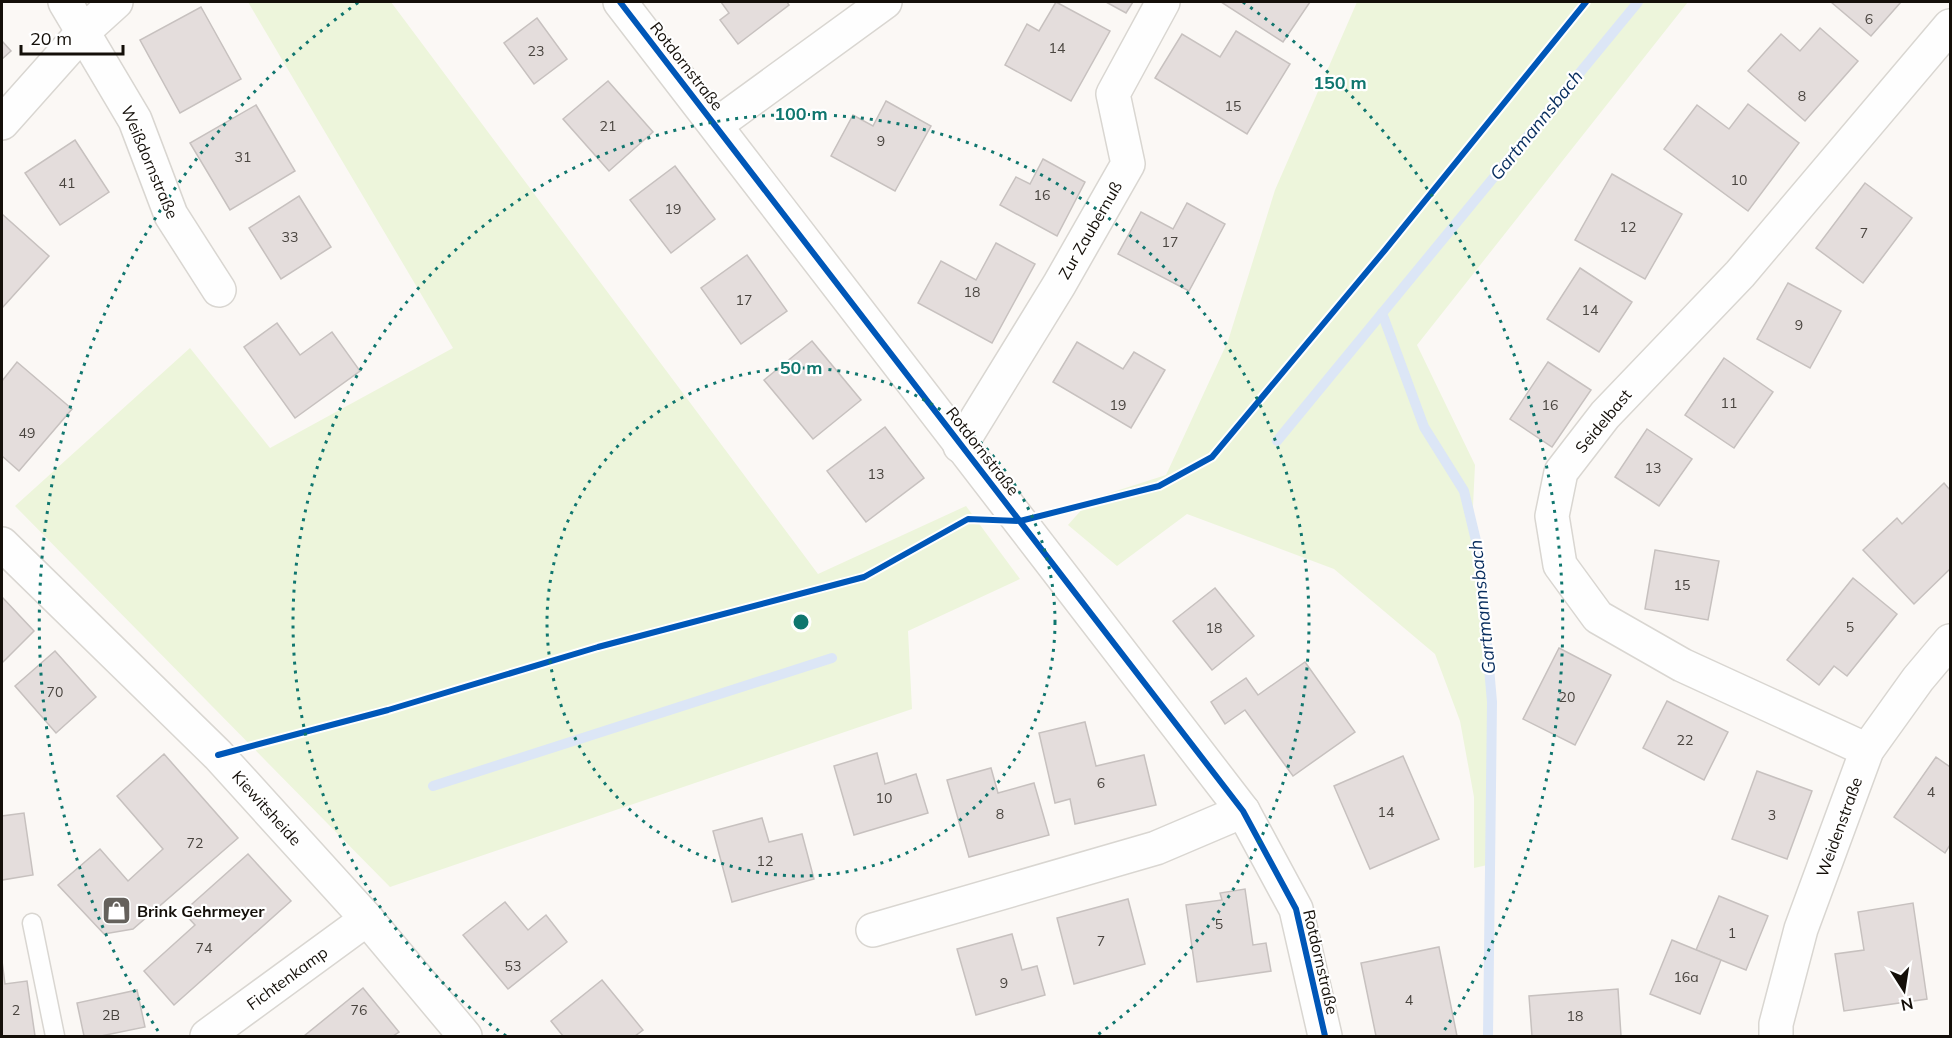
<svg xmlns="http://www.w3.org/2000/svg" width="1952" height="1038" font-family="Mulish,sans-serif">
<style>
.green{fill:#edf5db}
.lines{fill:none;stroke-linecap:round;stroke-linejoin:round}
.stream{stroke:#dce6f6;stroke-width:10}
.building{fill:#e4dddc;stroke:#c7c1bf;stroke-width:1.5}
.lane-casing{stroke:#d9d6d1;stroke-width:21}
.street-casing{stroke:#d9d6d1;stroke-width:36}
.lane{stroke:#fefefe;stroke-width:18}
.street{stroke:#fefefe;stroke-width:33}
.cycleway-casing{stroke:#fff;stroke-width:10}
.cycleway{stroke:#0057b8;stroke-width:6}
.ring{fill:none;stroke:#0f766e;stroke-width:3;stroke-dasharray:3 6}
.labels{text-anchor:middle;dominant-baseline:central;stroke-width:4.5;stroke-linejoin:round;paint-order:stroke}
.number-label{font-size:14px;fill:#49443f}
.street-label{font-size:16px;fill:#140f09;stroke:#fff}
.poi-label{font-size:16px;font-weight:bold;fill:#140f09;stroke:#fff;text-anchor:start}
.water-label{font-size:18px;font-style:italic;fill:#072d5e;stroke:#fff}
.centre{fill:#0f766e;stroke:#fff;stroke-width:3}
.ring-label{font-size:18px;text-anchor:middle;font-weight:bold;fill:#0f766e;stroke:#fff;stroke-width:4.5;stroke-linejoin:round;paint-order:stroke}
</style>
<rect width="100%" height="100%" fill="#fbf8f5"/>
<g class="green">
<path d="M248,2H391L818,574L966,506L1020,579L908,631L912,709L390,887L15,506L190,348L270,448L453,348Z"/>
<path d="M1357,2H1688L1417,345L1475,465L1473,506L1490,703L1492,864L1474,868V797L1460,721L1435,654L1334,569L1187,514L1117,566L1068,525L1091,499L1166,475L1228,341L1275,190Z"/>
</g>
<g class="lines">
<g class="stream">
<path d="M1382,313L1424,427L1464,491L1479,553L1492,702L1488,1036"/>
<path d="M1277,441L1638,2"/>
<path d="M433,786L832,658"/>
</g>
</g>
<g class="building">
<path d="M721,2H787L789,5L738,44L720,20L729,13Z"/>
<path d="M1056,2L1110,31L1071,101L1005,65L1027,24L1039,31Z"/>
<path d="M1106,2H1133L1126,13Z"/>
<path d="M1221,2H1310L1283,42Z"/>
<path d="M1831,2H1901L1871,36Z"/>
<path d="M201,7L241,79L180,113L140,40Z"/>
<path d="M537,18L567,59L534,84L504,43Z"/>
<path d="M1820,28L1858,61L1805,121L1748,71L1781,34L1800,51Z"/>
<path d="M1236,31L1290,64L1247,134L1155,78L1182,34L1220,57Z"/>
<path d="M2,41L11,51L2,59Z"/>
<path d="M608,81L653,132L609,171L563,119Z"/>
<path d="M886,101L931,126L895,191L831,156L853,115L873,126Z"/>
<path d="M1748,104L1799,143L1748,211L1664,149L1697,105L1729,129Z"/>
<path d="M256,105L295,171L230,210L190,143Z"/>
<path d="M75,140L109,192L60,225L25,173Z"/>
<path d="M1043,159L1085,182L1057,236L1000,205L1016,177L1030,184Z"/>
<path d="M675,166L715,219L671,253L630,200Z"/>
<path d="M1612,174L1682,214L1645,279L1575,240Z"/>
<path d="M1865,183L1912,218L1863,283L1816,248Z"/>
<path d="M299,196L331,247L281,279L249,228Z"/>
<path d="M1187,203L1225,224L1189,291L1118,254L1141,212L1173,229Z"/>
<path d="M2,214L49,256L3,307L2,306Z"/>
<path d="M996,243L1035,264L992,343L918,303L941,261L976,280Z"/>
<path d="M747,255L787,311L741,344L701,288Z"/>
<path d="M1580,268L1632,302L1599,352L1547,319Z"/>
<path d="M1788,283L1841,311L1810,368L1757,339Z"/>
<path d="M277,323L300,355L332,332L360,371L295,418L244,347Z"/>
<path d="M812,341L861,400L813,439L764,380Z"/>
<path d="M1077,342L1123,369L1134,352L1165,370L1131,428L1053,382Z"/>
<path d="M1724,358L1773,392L1734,448L1685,415Z"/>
<path d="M17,362L72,409L19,471L2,456V381Z"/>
<path d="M1548,362L1591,390L1552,447L1510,419Z"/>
<path d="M885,427L924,478L866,522L827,471Z"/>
<path d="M1647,429L1692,459L1659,506L1615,477Z"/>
<path d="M1944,483L1950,490V569L1914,604L1863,550L1897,518L1902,524Z"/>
<path d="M1655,550L1719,561L1708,620L1645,609Z"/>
<path d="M1853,578L1897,614L1847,676L1834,666L1819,685L1787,660Z"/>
<path d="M1215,588L1254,636L1212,670L1173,621Z"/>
<path d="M2,597L34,631L2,663Z"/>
<path d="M1559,648L1611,675L1575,745L1523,719Z"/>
<path d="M55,651L96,697L56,733L15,686Z"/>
<path d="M1305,662L1355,732L1293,776L1245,710L1225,724L1211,702L1246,678L1258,695Z"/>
<path d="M1667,701L1728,732L1704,780L1643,748Z"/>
<path d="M1085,722L1096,766L1144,755L1156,805L1075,824L1070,799L1055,803L1039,733Z"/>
<path d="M877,753L885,784L916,774L928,813L854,835L834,766Z"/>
<path d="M164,754L238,838L133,929L104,934L58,885L100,849L128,881L163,849L117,796Z"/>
<path d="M1403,756L1439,839L1370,869L1334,786Z"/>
<path d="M1936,757L1950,767V845L1945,853L1894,817Z"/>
<path d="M991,768L998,793L1034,783L1049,835L969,857L947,780Z"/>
<path d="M1757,771L1812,791L1787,859L1732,839Z"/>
<path d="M24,813L33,875L2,880V816Z"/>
<path d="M762,818L769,842L802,834L814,879L732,902L713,831Z"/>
<path d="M248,854L291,901L174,1005L144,971L195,925L183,912Z"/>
<path d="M1245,889L1253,945L1266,943L1271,971L1197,982L1186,905L1222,900L1220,893Z"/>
<path d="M1719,896L1768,916L1746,970L1696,950Z"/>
<path d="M1128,899L1145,964L1074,984L1057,918Z"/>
<path d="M505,902L528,930L546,915L567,942L508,989L463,935Z"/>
<path d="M1913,903L1927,999L1844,1011L1835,954L1864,950L1858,912Z"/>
<path d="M1012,934L1022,970L1037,966L1045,995L976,1015L957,949Z"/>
<path d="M1672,940L1721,960L1700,1014L1650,994Z"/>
<path d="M1439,947L1457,1036H1376L1361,963Z"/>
<path d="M2,961L5,984L27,981L35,1036H2Z"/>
<path d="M602,980L643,1030L635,1036H563L551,1021Z"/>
<path d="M363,988L399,1032L393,1036H304Z"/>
<path d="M1618,989L1621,1036H1532L1529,996Z"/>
<path d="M137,990L145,1027L101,1036H84L77,1003Z"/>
</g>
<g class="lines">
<defs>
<path id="lane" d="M32,923L55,1036"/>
<g id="street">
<path d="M65,2L135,120L171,215L219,290"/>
<path d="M620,2L1243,811L1296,909L1325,1036"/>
<path d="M2,123L84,31L116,2"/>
<path d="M716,125L885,2"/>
<path d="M960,446L1059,285L1128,164L1113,94L1163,2"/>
<path d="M2,544L218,755L367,919L465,1036"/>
<path d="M1867,750L1682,665L1598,617L1560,565L1552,516L1561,472L1605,415L1740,274L1950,26"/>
<path d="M873,930L1156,848L1243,811"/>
<path d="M207,1036L367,919"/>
<path d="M1776,1036V1024L1801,929L1867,750L1918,679L1950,641"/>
</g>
</defs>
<use href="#lane" class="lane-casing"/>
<use href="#street" class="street-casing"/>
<use href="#lane" class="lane"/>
<use href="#street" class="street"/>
<defs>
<g id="cycleway">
<path d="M620,2L1243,811L1296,909L1325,1036"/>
<path d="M218,755L388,710L598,647L864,577L968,519L1020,521L1159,486L1212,457L1385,250L1586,2"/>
</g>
</defs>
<use href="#cycleway" class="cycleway-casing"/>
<use href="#cycleway" class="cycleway"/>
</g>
<g class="ring">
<circle cx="801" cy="622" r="254"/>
<path d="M506 1036A508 508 0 1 1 1096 1036"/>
<path d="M158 1031A762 762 0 0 1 359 2M1243 2A762 762 0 0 1 1444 1031"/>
</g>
<defs>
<symbol id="shop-square" viewBox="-11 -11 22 22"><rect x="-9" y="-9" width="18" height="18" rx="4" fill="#65615c" stroke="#fff"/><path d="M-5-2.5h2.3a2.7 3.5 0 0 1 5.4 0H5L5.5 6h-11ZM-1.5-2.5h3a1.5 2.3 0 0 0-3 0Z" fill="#fff"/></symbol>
</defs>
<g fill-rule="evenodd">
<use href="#shop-square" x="100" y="894" width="33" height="33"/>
</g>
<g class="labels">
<g class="number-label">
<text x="1869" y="19">6</text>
<text x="1057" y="48">14</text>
<text x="536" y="51">23</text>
<text x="1802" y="96">8</text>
<text x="1233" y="106">15</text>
<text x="608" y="126">21</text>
<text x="881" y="141">9</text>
<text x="243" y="157">31</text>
<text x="1739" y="180">10</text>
<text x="67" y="183">41</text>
<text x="1042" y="195">16</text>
<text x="673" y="209">19</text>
<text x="1628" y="227">12</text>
<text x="1864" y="233">7</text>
<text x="290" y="237">33</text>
<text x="1170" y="242">17</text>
<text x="972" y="292">18</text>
<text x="744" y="300">17</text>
<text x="1590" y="310">14</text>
<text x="1799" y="325">9</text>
<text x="1729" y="403">11</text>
<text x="1118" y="405">19</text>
<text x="1550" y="405">16</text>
<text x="27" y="433">49</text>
<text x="1653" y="468">13</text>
<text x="876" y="474">13</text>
<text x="1682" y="585">15</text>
<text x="1850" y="627">5</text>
<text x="1214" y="628">18</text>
<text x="55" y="692">70</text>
<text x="1567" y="697">20</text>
<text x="1685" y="740">22</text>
<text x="1101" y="783">6</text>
<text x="1931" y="792">4</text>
<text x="884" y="798">10</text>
<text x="1386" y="812">14</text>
<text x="1000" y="814">8</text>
<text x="1772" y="815">3</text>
<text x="195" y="843">72</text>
<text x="765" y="861">12</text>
<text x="1219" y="924">5</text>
<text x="1732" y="933">1</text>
<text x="1101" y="941">7</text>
<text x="204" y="948">74</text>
<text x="513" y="966">53</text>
<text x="1686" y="977">16a</text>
<text x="1004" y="983">9</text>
<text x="1409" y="1000">4</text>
<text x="16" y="1010">2</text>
<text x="359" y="1010">76</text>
<text x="111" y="1015">2B</text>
<text x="1575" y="1016">18</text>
</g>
<g class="street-label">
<text transform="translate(687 66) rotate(52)">Rotdornstraße</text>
<text transform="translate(150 162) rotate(67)">Weißdornstraße</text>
<text transform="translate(1090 230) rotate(-60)">Zur Zaubernuß</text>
<text transform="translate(1603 421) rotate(-50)">Seidelbast</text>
<text transform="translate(983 451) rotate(52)">Rotdornstraße</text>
<text transform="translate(267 808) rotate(48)">Kiewitsheide</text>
<text transform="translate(1839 827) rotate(-70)">Weidenstraße</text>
<text transform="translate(1321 962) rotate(77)">Rotdornstraße</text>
<text transform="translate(287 978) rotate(-36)">Fichtenkamp</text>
</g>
<g class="poi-label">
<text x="137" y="911">Brink Gehrmeyer</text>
</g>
<g class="water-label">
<text transform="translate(1536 125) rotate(-51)">Gartmannsbach</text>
<text transform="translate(1482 607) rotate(-96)">Gartmannsbach</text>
</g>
</g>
<circle cx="801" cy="622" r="9" class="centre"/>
<g class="ring-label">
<text x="1340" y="89">150 m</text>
<text x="801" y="120">100 m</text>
<text x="801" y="374">50 m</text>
</g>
<rect width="1952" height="1038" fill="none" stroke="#140f09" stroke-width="6"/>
<g transform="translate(1904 990) rotate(168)" stroke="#ffffff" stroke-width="4.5" paint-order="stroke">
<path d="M0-4.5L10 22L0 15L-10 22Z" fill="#140f09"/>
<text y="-9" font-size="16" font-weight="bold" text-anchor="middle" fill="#140f09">N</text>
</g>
<path d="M21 45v9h102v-9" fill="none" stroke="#140f09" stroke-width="3"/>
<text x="30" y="45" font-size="18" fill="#140f09" stroke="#ffffff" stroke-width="4.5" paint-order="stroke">20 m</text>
</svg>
